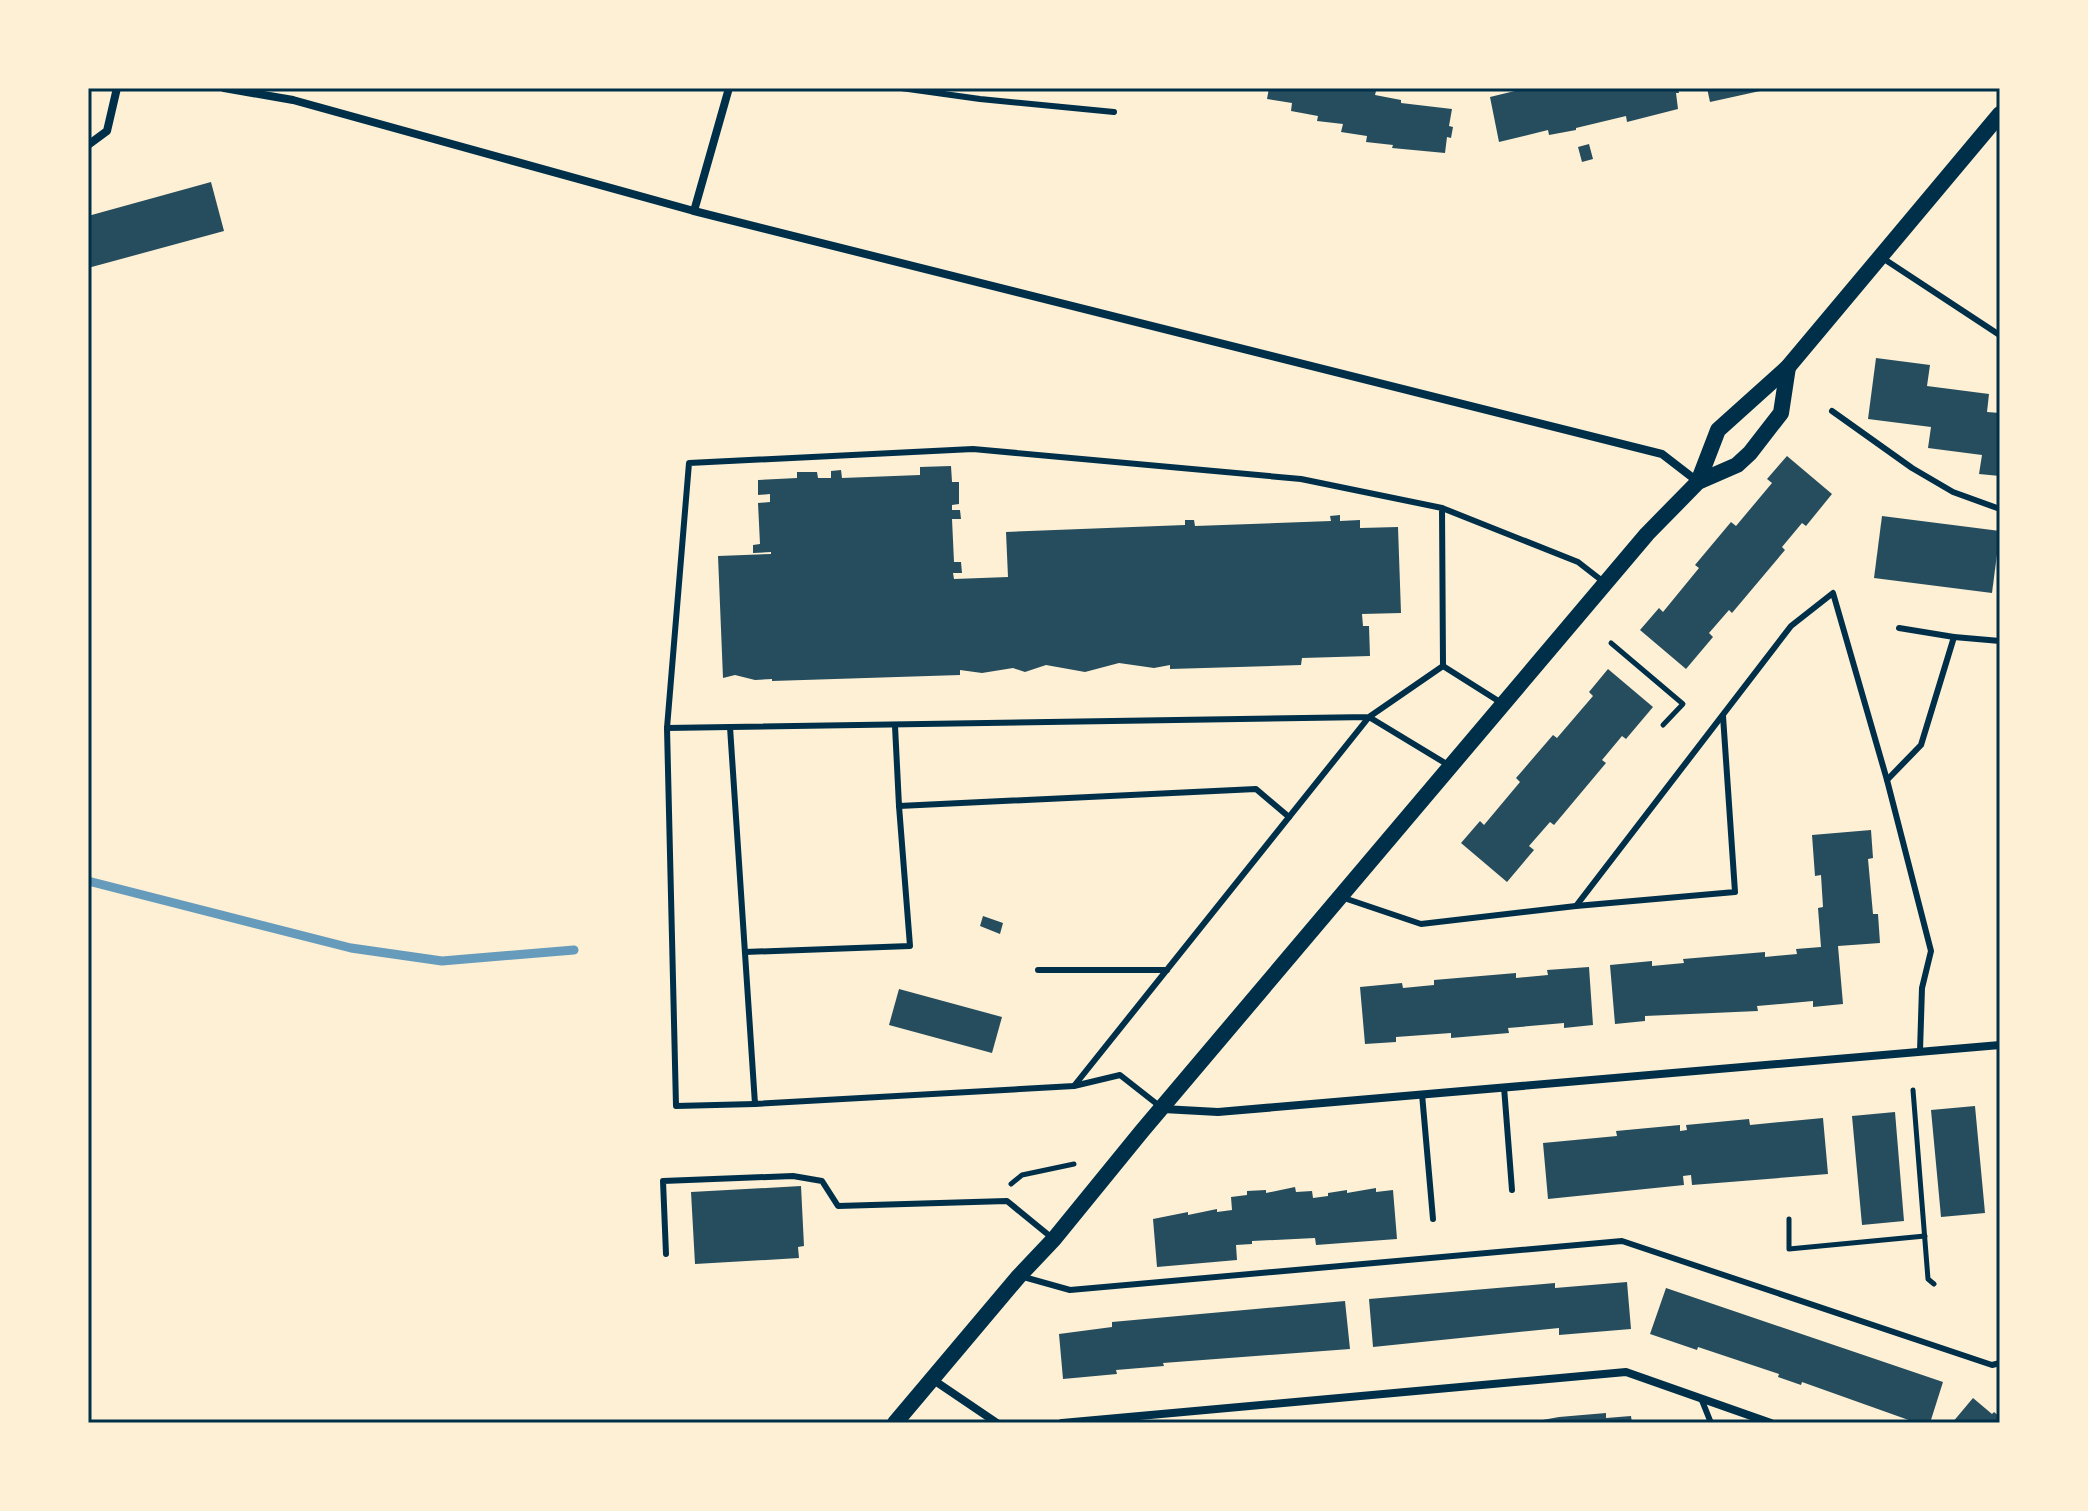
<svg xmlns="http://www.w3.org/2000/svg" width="2088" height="1511" font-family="'PT Sans Narrow',sans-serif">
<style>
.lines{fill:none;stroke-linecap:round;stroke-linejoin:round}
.stream{stroke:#669bbc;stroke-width:9}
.building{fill:#264d5e}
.path{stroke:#003049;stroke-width:5}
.service{stroke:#003049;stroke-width:6}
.minor{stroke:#003049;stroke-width:8}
.secondary{stroke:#003049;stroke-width:16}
.neatline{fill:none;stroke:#003049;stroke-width:3}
</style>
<rect width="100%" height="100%" fill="#fdf0d5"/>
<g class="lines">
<path class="stream" d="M88,881L351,948L442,961L574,950"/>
</g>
<g class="building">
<path d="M1269,88H1360L1376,91L1375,95L1401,100V103L1452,109L1449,126L1453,127L1451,138L1447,137L1445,153L1392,148L1393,145L1366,142L1367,136L1341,132L1343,124L1317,121L1318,116L1291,111L1292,103L1267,99Z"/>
<path d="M1527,88H1542L1543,90L1555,88H1678L1679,93H1676L1678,109L1627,122L1626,116L1576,128V130L1549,135L1548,130L1499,142L1490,97Z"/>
<path d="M1707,88H1760V91L1710,102Z"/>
<path d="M1589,144L1593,159L1582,162L1578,147Z"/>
<path d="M211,182L224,231L88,268V216Z"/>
<path d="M1876,358L1930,365L1927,386L1989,394L1987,412L2000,413V476L1979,474L1982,455L1928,448L1931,427L1868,419Z"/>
<path d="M1787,456L1832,494L1806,526L1802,523L1782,547L1785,550L1732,613L1729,610L1709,633L1713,637L1686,669L1640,630L1659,608L1663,612L1699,568L1695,565L1731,522L1736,526L1772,483L1767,479Z"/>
<path d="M951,466L952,482H959V504L952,505V510H960L961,519H952L954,562H961L962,573H953L954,579L1008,577L1006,532L1185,525V520H1194L1195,526L1331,521L1330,516L1340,515V521L1360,520V528L1398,527L1401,613L1362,614L1363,626H1369L1370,656L1302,658L1301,665L1170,669V665L1154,668L1119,663L1085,672L1046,665L1025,672L1013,668L982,673L960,670V675L772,681V679L755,680L735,675L723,678L718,556L771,554V552L753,553V545L760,544L758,503L770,502V494L758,495V480L797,478V472H817L818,478H831V471L841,470L842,478L920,475V467Z"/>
<path d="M1882,516L2000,531L1992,593L1874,578Z"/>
<path d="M1608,669L1653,707L1626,739L1622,736L1602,760L1606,763L1554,825L1550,822L1529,846L1534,850L1507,882L1461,843L1480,821L1484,825L1520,782L1516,778L1553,735L1557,738L1593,696L1589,692Z"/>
<path d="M1871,830L1873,858L1868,859L1873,914H1878L1880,943L1838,946L1843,1004L1813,1007V1001L1757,1006L1758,1011L1645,1016V1021L1615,1024L1610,965L1652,961V966L1684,963L1683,959L1765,952V957L1797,954L1796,949L1821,947L1818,908L1823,907L1821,875L1815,876L1812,835Z"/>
<path d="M983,916L1003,923L1000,934L980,926Z"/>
<path d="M1589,967L1593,1025L1564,1028V1023L1508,1028L1509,1033L1451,1038V1033L1396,1037V1042L1365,1044L1360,987L1402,983L1403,988L1434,985V980L1516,973V978L1548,975L1547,970Z"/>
<path d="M899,989L1002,1017L992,1053L889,1025Z"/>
<path d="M1975,1106L1985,1213L1941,1217L1931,1110Z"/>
<path d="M1895,1112L1904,1221L1862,1225L1852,1116Z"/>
<path d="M1823,1118L1828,1174L1692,1185L1691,1175L1683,1176L1684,1185L1548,1199L1543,1143L1617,1136L1616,1131L1680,1125V1131L1687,1130L1686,1125L1749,1119L1750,1125Z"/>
<path d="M801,1186L804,1246L798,1247L799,1258L695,1264L691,1192Z"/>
<path d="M1295,1187L1296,1192L1312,1191L1313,1198L1328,1196V1193L1347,1190V1193L1376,1188V1192L1393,1190L1397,1239L1316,1245L1315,1238L1252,1241V1244L1236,1245L1237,1260L1157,1267L1153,1219L1188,1212V1215L1217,1209V1212L1232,1210L1231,1197L1247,1195V1191L1266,1190V1193Z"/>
<path d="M1627,1282L1631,1329L1559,1335V1328L1373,1347L1369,1299L1555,1283V1288Z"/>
<path d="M1666,1288L1943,1382L1930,1423H1917L1802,1382L1801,1385L1778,1377L1779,1374L1698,1347L1697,1350L1650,1334Z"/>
<path d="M1345,1301L1350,1349L1163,1363L1164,1366L1116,1370L1117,1374L1063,1379L1059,1334L1112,1327V1322Z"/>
<path d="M1973,1398L1992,1414L1994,1412L2000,1417V1423H1952Z"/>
<path d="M1606,1413V1418L1631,1416L1632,1423H1537V1421L1559,1417Z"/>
</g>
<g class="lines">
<g class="path">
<path d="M1611,643L1683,704L1663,725"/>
<path d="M1913,1090L1928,1279L1934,1284"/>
<path d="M1011,1184L1022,1175L1074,1164"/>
<path d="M1789,1219V1249L1925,1236"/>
</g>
<g class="service">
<path d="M901,88L980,99L1114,112"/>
<path d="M1881,257L1998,334L2000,332"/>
<path d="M1832,411L1912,468L1953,492L2000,509"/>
<path d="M1442,508L1578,562L1605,583"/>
<path d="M1899,628L1954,637"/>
<path d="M1443,666L1500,702"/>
<path d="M895,726L899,806L1256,789L1289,817"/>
<path d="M730,727L667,728L676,1106L755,1104"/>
<path d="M667,728L689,463L973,449L1301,479L1442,508L1443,666L1369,717L1074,1086L755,1104L730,727L1369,717L1450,766"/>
<path d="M1887,780L1921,745L1954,637L2000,641"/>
<path d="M1344,898L1421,924L1576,906L1791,626L1833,593L1887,780L1931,951L1922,988L1920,1051"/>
<path d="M1576,906L1735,892L1723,716"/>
<path d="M745,952L910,946L899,806"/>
<path d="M1038,970H1167"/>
<path d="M1074,1086L1120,1075L1162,1108"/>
<path d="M1504,1087L1512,1190"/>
<path d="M1422,1094L1433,1219"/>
<path d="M666,1254L663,1181L793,1176L822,1181L838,1206L1007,1201L1051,1237"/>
<path d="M1020,1276L1070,1290L1622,1241L1992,1365L2000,1363"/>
<path d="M1701,1398L1711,1423"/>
</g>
<g class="minor">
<path d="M224,88L293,100L694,211L1662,454L1697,481"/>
<path d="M88,145L107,131L117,88"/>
<path d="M694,211L729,88"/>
<path d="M1163,1109L1218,1112L2000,1045"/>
<path d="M932,1379L997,1423"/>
<path d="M1062,1423L1626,1372L1771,1423"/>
</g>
<g class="secondary">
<path d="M1698,482L1718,430L1788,367L2000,114"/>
<path d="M895,1423L1019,1276L1054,1239L1142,1131L1647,534L1698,482L1737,465L1750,453L1781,413L1788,367"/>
</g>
</g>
<rect width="2088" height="1511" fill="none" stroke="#fdf0d5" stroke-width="180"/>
<rect x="90" y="90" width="1908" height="1331" class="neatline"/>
</svg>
